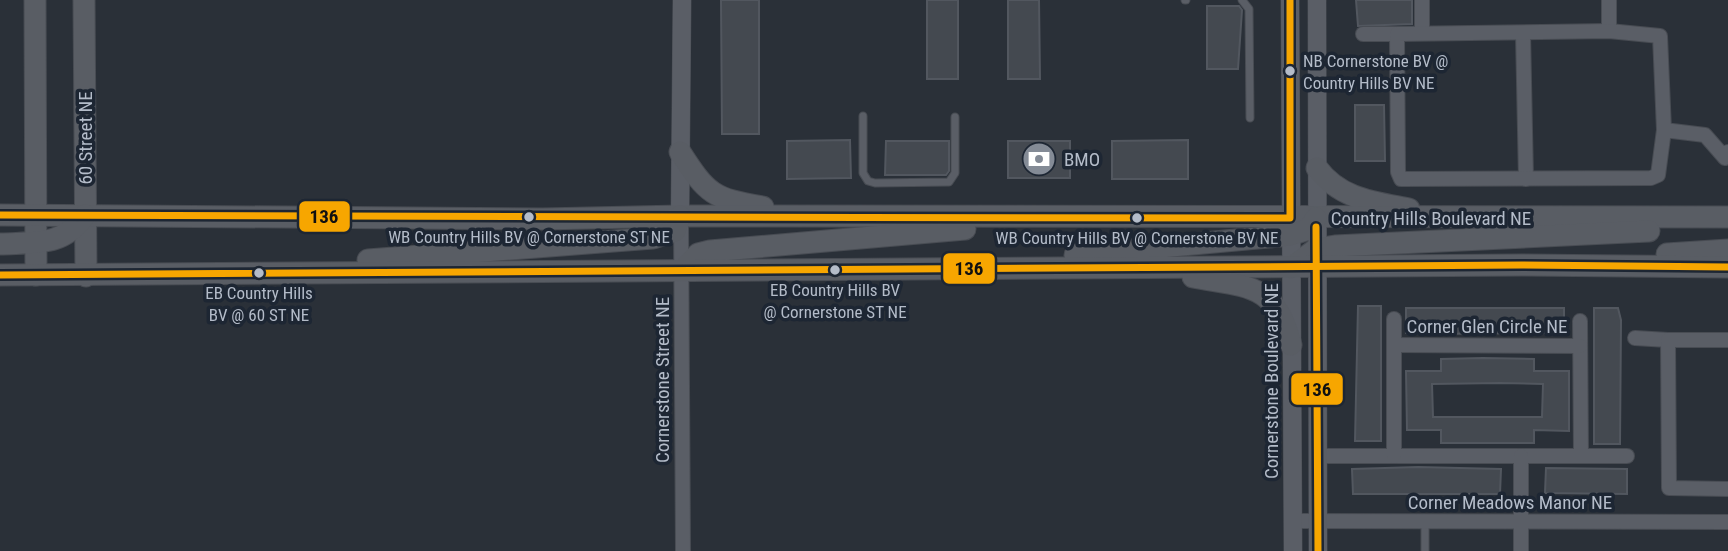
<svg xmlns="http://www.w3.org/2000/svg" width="1728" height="551" font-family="'Roboto Condensed',sans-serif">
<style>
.building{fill:#444950;stroke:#52575f;stroke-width:2;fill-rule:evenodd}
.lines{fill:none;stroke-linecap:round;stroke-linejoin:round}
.service-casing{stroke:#484c53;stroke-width:9}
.minor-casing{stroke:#484c53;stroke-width:16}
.tertiary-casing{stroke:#484c53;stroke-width:19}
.secondary-casing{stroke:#484c53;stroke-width:23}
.service{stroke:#5a5e66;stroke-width:7}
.minor{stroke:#5a5e66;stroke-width:14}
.tertiary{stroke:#5a5e66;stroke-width:18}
.secondary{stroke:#595d64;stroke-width:21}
.bus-1-casing{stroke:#1d2633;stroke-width:12}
.bus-1{stroke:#f7a600;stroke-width:7}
.bus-dot{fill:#b4bcc9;stroke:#1d2633;stroke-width:2.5}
.labels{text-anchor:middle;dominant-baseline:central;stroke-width:7;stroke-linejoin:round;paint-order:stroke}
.bus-label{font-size:17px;fill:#b4bcc9;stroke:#1d2633}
.street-label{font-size:19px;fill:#b4bcc9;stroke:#1d2633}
.poi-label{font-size:19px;fill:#b4bcc9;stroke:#1d2633;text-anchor:start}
.line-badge{stroke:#1d2633;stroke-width:2.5}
.pale-badge-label{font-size:19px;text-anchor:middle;font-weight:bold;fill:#111}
</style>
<rect width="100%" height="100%" fill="#2a3038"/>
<g class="building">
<path d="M721,0H759V134H722Z"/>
<rect x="927" y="0" width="31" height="79"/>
<path d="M1008,0H1039L1040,79H1008Z"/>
<path d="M1356,0H1412V24L1358,26Z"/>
<path d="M1207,6H1239L1242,10L1238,69H1207Z"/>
<path d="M1355,105H1384L1385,161H1355Z"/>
<path d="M850,140L851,178L787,179V141Z"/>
<path d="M1188,140V179H1112V141Z"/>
<path d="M886,141H949V171L946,175H885Z"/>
<rect x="1008" y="141" width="62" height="37"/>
<path d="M1358,306H1381V441H1355Z"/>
<path d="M1406,308H1564V333L1412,334L1406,333Z"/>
<path d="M1594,308H1618L1621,320L1620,444H1594Z"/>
<path d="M1483,358L1534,359V371H1569V431L1534,430V443H1441V430H1407L1406,371H1441V359ZM1500,383L1543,384L1542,417H1433L1432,384Z"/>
<path d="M1418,467L1501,469L1500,494H1353L1352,469Z"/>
<path d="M1546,468L1627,469V494L1545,493Z"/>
</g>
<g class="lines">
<defs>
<g id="service">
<path d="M1185,0H1186"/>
<path d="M1242,0L1249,9L1250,118"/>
<path d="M863,116V173L868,181L875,183L949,182L955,173V117"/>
<path d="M1425,551V521"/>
</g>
<g id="minor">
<path d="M1422,0V33"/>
<path d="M1609,0V31"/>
<path d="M1523,33L1526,179"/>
<path d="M1363,34H1397"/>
<path d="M1664,130L1658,175L1651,178L1401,179L1398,172L1397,34L1609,31L1660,36L1664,130L1705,135L1725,158L1728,152"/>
<path d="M681,220L683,551"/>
<path d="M1580,321L1581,456"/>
<path d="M1635,338L1668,340"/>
<path d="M1728,340H1668L1669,488L1728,489"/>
<path d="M1394,345L1580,346"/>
<path d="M1318,456H1627"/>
<path d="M1394,456V319"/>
<path d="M1293,521L1728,522"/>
<path d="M1521,551V456"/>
</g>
<g id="tertiary">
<path d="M1290,0L1293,551"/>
<path d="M1317,0L1318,551"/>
<path d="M680,216L682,0"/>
</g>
<g id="secondary">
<path d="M35,0L36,275"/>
<path d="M84,0L86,276"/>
<path d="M680,152C707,194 713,199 763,207"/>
<path d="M1317,168C1340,199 1373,202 1409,209"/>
<path d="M0,215L543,219L680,216L1728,217"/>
<path d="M0,244C36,242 63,247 85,215"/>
<path d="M1667,254L1728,250"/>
<path d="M1075,255L1290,235L1309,229L1316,218"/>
<path d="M368,260L653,238L675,231L680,216"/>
<path d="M1291,268L1316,249L1335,246L1649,231"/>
<path d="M683,270L698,254L710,251L965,229"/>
<path d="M0,275L1522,265L1728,267"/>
<path d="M1193,277C1247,287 1277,283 1291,345"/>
</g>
</defs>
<use href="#service" class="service-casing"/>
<use href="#minor" class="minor-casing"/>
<use href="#tertiary" class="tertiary-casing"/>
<use href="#secondary" class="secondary-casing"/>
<use href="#service" class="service"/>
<use href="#minor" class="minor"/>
<use href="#tertiary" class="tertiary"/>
<use href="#secondary" class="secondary"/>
<defs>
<g id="bus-1">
<path d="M0,215C430,218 860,217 1290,218V0"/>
<path d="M1316,227L1318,551"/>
<path d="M0,275L1522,265L1728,267"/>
</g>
</defs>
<use href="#bus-1" class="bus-1-casing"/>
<use href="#bus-1" class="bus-1"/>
</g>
<defs>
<symbol id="bank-disc" viewBox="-11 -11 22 22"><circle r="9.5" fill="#848b96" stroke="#1d2633"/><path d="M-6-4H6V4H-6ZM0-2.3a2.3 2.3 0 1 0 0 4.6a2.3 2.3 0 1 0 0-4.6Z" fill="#fff"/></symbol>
</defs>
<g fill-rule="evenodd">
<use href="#bank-disc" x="1020" y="140" width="38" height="38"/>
</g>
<g class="bus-dot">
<circle cx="1290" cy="71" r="6"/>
<circle cx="529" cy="217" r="6"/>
<circle cx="1137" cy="218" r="6"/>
<circle cx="835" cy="270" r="6"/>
<circle cx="259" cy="273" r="6"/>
</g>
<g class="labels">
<g class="bus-label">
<text x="1303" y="61" text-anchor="start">NB Cornerstone BV @<tspan x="1303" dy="22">Country Hills BV NE</tspan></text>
<text x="529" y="237">WB Country Hills BV @ Cornerstone ST NE</text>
<text x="1137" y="238">WB Country Hills BV @ Cornerstone BV NE</text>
<text x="835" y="290">EB Country Hills BV<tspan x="835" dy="22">@ Cornerstone ST NE</tspan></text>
<text x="259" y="293">EB Country Hills<tspan x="259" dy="22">BV @ 60 ST NE</tspan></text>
</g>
<g class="street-label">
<text transform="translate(85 138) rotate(-90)">60 Street NE</text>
<text x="1431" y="218">Country Hills Boulevard NE</text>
<text x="1487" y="326">Corner Glen Circle NE</text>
<text transform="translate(662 380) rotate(-90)">Cornerstone Street NE</text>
<text transform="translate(1271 381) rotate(-90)">Cornerstone Boulevard NE</text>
<text x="1510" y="502">Corner Meadows Manor NE</text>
</g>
<g class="poi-label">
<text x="1064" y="159">BMO</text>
</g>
</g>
<g class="line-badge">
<rect x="298" y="200" width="53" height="33" rx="7" fill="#f7a600"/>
<rect x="942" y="252" width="54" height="33" rx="7" fill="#f7a600"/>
<rect x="1290" y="372" width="54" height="34" rx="7" fill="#f7a600"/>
</g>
<g class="pale-badge-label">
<text x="324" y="223">136</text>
<text x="969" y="275">136</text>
<text x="1317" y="396">136</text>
</g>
</svg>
